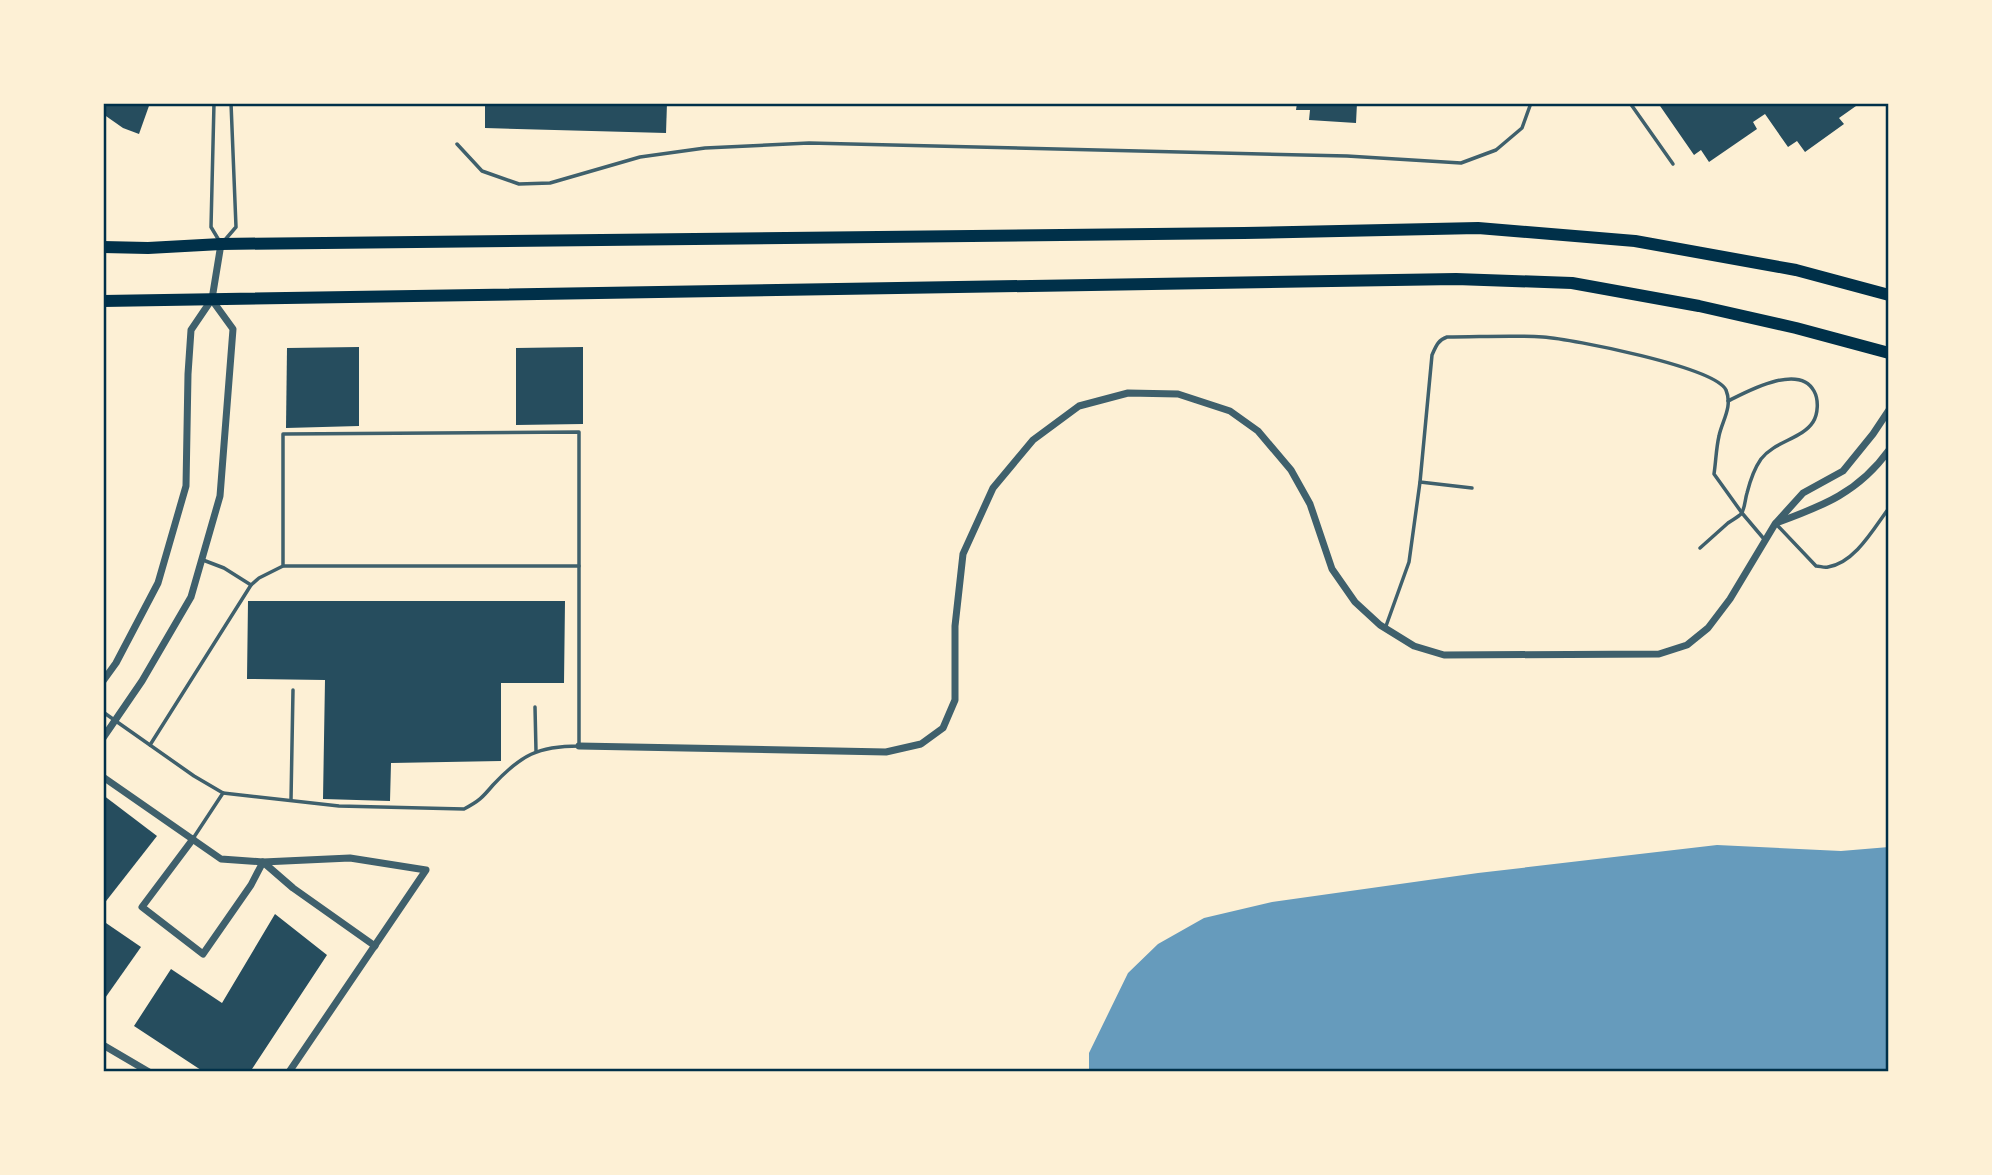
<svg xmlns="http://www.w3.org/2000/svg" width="1992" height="1175" font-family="'Zilla Slab',serif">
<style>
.water{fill:#669bbc}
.building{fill:#264d5e}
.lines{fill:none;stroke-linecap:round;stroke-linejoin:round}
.service{stroke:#3f606c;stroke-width:3.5}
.minor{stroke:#3f606c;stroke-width:7}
.primary{stroke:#003049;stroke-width:12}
.neatline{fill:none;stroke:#003049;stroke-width:2.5}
</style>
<rect width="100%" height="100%" fill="#fdf0d5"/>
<path class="water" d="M1717,845L1841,851L1889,847V1072H1089V1053L1128,973L1158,944L1204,918L1272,902L1478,873Z"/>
<g class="building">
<path d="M103,103H150L139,134L123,128L103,114Z"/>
<path d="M485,103H667L666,133L485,128Z"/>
<path d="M1297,103H1357L1356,123L1309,120L1310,110H1296Z"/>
<path d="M1658,103H1854L1856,106L1839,118L1844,124L1805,152L1797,141L1788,147L1765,114L1753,122L1757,129L1709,162L1701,150L1694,155Z"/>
<path d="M359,347V426L286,428L287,348Z"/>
<path d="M583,347V424L516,425V348Z"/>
<path d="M248,601H565L564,683H501V761L391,763L390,801L323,799L325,680L247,679Z"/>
<path d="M103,795L157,836L103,905Z"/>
<path d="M275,914L327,955L250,1072H204L134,1026L171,969L222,1003Z"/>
<path d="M103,921L141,947L103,1001Z"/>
</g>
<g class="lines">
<g class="service">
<path d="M214,103L211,227L220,242"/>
<path d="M1630,103L1673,164"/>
<path d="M457,144L482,171L519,184L550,183L640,157L705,148L809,143L1347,156L1461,163L1496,150L1522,128L1531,103"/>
<path d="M224,241L236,227L231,103"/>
<path d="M1420,482L1472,488"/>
<path d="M1777,525L1816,566C1820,566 1824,568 1828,567C1855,563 1874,528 1889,508"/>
<path d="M1700,548C1709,540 1719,531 1728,523C1732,520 1738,517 1741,514C1745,509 1745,499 1747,493C1750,481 1754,469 1761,459C1775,441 1802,439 1813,422C1818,414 1819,400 1814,391C1799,363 1748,391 1728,401"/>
<path d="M203,560L224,568L251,585L259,578L283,566V434L579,432V746C538,746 521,755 493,785C482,798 479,801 464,809L339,806L223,793"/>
<path d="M284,566H579"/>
<path d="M1386,626L1409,562L1420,482L1432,355C1436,346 1438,340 1447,337C1479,337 1512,335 1543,337C1572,339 1715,367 1726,390C1733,407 1722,421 1719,436C1716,449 1716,461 1714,474L1742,513L1764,539"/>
<path d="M535,707L536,751"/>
<path d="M103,712L194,776L223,793L194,837"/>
<path d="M150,745L251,585"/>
<path d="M291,800L293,690"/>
</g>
<g class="minor">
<path d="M1776,523C1823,506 1859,492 1889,450"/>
<path d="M103,681L116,663L158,583L186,486L188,374L191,330L212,299L221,244"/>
<path d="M103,738L142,681L191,597L220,496L233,329L212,300"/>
<path d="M579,746L886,752L921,744L943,728L955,700V626L963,554L993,488L1033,440L1079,406L1128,393L1178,394L1230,411L1258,431L1291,470L1310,504L1332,569L1355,602L1380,625L1414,646L1444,655L1659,654L1687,645L1708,628L1730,599L1775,524L1803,493L1843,471L1873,434L1889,410"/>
<path d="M103,777L221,859L263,862L350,858L426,870L289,1072"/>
<path d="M193,839L142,907L203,954L251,885L263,862L293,888L375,946"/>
<path d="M103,1045L149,1072"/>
</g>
<g class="primary">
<path d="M103,247L148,248L221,244L1244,233L1478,228L1635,241L1796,270L1889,295"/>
<path d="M103,301L1456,279L1572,283L1699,306L1796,328L1889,353"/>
</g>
</g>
<rect width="1992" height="1175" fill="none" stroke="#fdf0d5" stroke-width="210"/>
<rect x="105" y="105" width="1782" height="965" class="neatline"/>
</svg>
